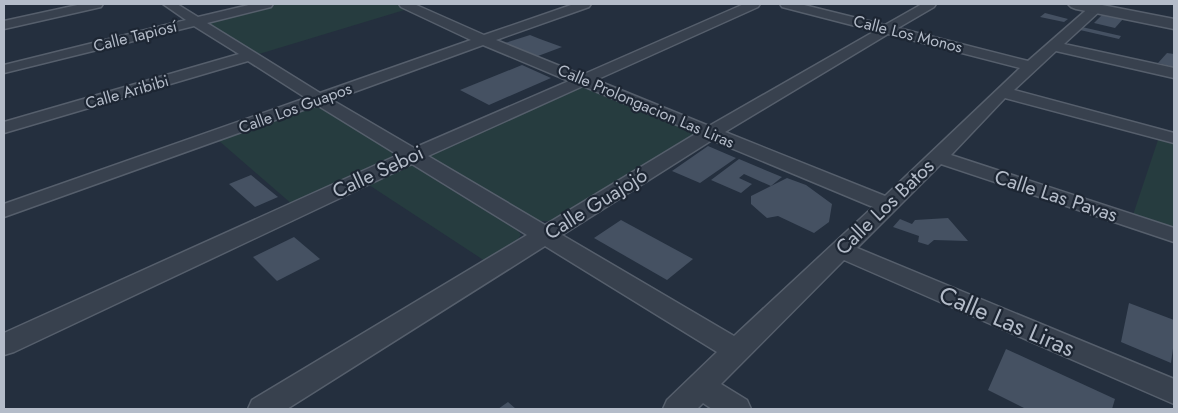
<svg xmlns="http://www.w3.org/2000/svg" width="1178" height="413" font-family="Jost,sans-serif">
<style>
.green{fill:#263c3f}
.building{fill:#455162}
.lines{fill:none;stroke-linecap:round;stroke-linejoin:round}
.minor-casing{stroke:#565f6c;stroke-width:3}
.tertiary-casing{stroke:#565f6c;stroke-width:3}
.minor{fill:#38414e;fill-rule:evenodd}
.tertiary{fill:#38414e;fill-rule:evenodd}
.labels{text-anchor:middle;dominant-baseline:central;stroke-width:4.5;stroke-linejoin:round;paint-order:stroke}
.far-street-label{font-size:16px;fill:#b4bcc9;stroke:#1d2633}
.street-label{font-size:20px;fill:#b4bcc9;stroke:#1d2633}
.near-street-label{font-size:24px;fill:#b4bcc9;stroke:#1d2633}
</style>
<rect width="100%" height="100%" fill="#242f3e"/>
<g class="green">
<path d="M273,4H400L411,8L259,54L207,22L213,19Z"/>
<path d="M583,87L591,88L692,130L694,134L552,221H533L430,158V155L439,149L574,88Z"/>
<path d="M313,107L321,108L393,152L391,159L293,205L218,140Z"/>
<path d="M1159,137L1174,141V229L1133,215Z"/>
<path d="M403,166H413L518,231L521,235L517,240L485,261L366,183Z"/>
</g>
<g class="building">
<path d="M1045,13L1068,19L1064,22L1040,17Z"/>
<path d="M1102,15L1123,19L1115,28L1094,23Z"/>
<path d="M1082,27L1121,36L1119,39L1080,30Z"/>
<path d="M530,35L540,39L562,47L538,56L505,43Z"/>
<path d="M1167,53L1174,54V67L1158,63Z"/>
<path d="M522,65L551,78L489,105L460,90Z"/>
<path d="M708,146L736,158L700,183L672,171Z"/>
<path d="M739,159L782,177L771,186L744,174L739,178L752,184L741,193L711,180Z"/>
<path d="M251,175L278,197L255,207L229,184Z"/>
<path d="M787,178L806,185L832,204L829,222L814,233L778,216L767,218L751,204V196Z"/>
<path d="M948,218L968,241L934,240L928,245L918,242L919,236L893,227L900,219L912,224L915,220Z"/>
<path d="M621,220L693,259L667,280L594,238Z"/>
<path d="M294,237L320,259L277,281L253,257Z"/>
<path d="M1129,303L1174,320V341L1171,363L1121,342Z"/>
<path d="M1006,349L1115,399L1112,409H1026L988,390Z"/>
<path d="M508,402L516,409H498Z"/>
</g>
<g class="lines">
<defs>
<g id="minor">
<path d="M82,4H103L101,7L4,29V21Z"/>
<path d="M163,4H177L198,17L253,4H273L271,7L207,23L320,93L471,40L401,7L399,4H414L484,35L574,4H591L589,7L496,40L582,75L744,4H760L758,7L596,80L709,126L875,31L782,7L780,4H800L885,25L922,4H936L934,7L898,28L1028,61L1092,5H1100L1102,8L1100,11L1064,44L1174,68V78L1056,51L1014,90L1174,133V143L1005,98L951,155L1174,228V242L941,164L857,248L1174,379V404L844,260L721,384L747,400L751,409H712L703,403L697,409H663L667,400L717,352L545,246L287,409H248L252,400L527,235L412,164L14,352L4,355V333L398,155L317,105L4,217V204L306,98L248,61L4,133V122L239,54L194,26L4,73V65L186,20ZM888,34L1020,68L885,196L725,132ZM483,45L569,81L414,148L332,100ZM583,86L697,133L545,225L428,156ZM712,140L873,207L734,336L562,235Z"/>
</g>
<path id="tertiary" d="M1068,4H1097L1174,19V29L1076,9L1071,7Z"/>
</defs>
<use href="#minor" class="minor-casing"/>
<use href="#tertiary" class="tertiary-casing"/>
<use href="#minor" class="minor"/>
<use href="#tertiary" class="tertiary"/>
</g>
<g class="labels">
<g class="far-street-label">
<text transform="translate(908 34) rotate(14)">Calle Los Monos</text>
<text transform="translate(135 36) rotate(-14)">Calle Tapiosí</text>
<text transform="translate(127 92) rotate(-16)">Calle Aribibi</text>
<text transform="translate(646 106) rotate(23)">Calle Prolongacion Las Liras</text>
<text transform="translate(295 108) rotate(-20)">Calle Los Guapos</text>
</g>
<g class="street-label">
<text transform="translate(378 172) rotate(-25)">Calle Seboi</text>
<text transform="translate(1056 196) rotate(18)">Calle Las Pavas</text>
<text transform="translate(596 204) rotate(-32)">Calle Guajojó</text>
<text transform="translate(885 207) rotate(-44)">Calle Los Batos</text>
</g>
<g class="near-street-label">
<text transform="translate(1007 321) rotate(23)">Calle Las Liras</text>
</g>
</g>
<rect width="1178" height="413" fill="none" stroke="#b4bcc9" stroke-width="10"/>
</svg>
